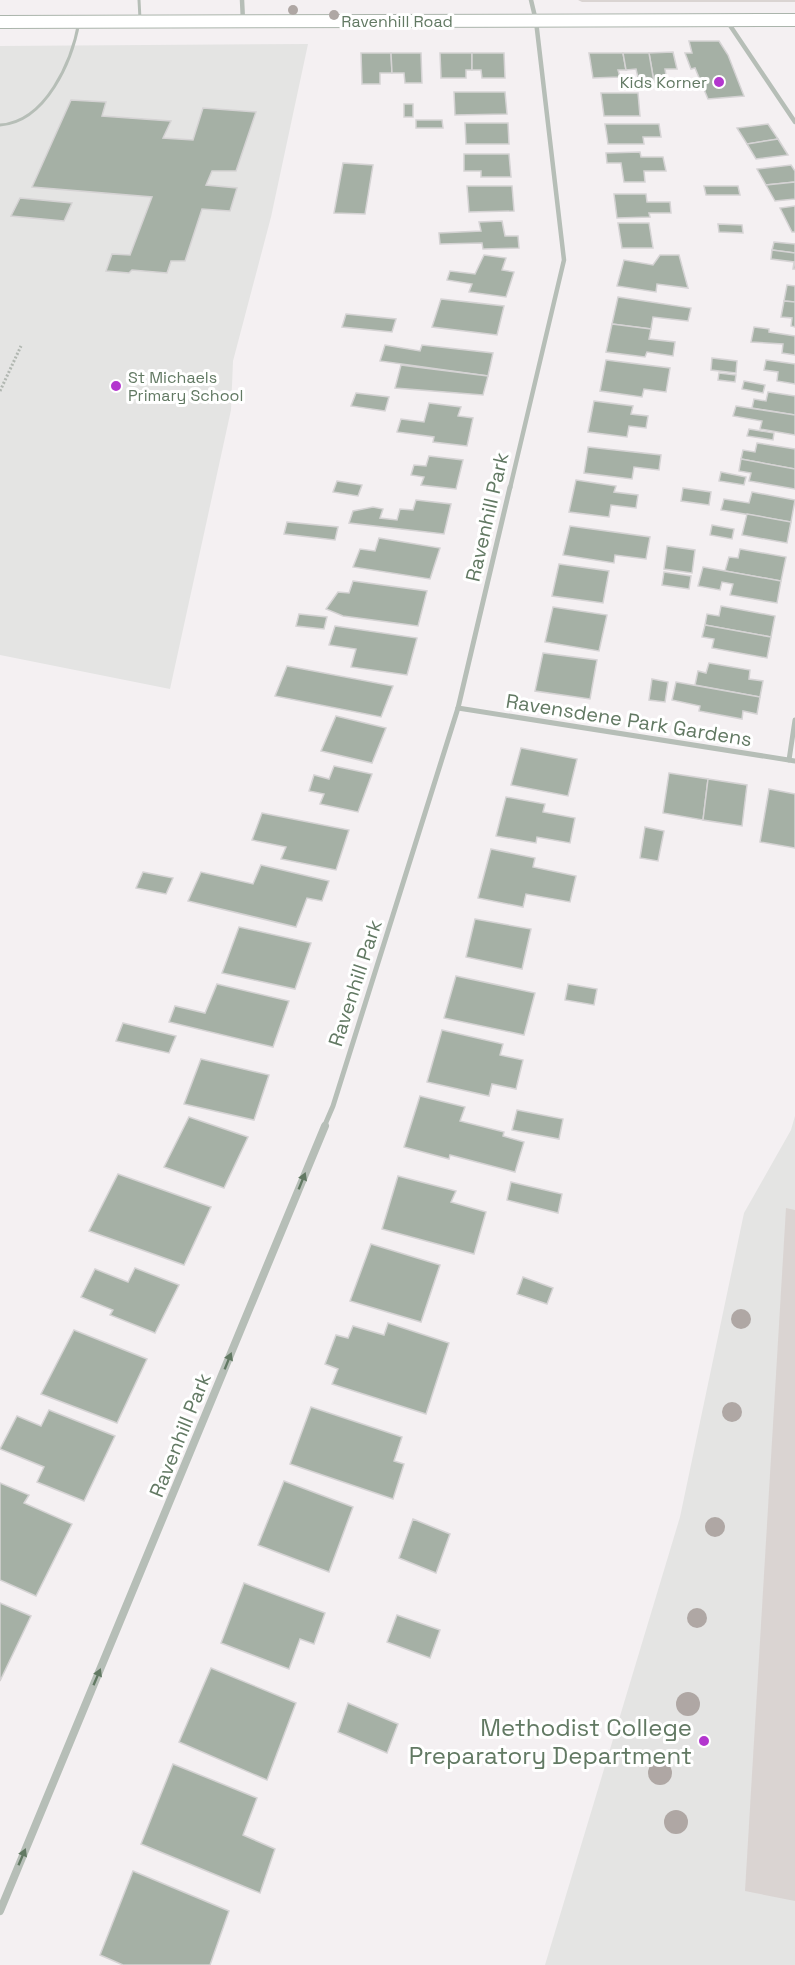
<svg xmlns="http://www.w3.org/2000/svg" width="795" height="1965" font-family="'Space Grotesk',sans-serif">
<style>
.built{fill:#e4e4e3}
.green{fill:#dad4d2}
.building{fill:#a5b0a5;stroke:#d5d3d4;stroke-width:1.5}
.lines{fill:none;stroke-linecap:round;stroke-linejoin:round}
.secondary-casing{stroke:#abb5ac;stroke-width:2}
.path{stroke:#b1b7b1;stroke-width:3;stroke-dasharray:2 2;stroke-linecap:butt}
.lane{stroke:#b6beb7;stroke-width:3}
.street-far2{stroke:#b6beb7;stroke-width:4.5}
.street-far1{stroke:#b6beb7;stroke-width:5}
.street{stroke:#b6beb7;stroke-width:8}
.secondary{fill:#fff;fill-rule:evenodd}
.tree{fill:#afa7a4}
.oneway{fill:#627963}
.poi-dot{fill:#b336ce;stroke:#fff;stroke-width:2}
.labels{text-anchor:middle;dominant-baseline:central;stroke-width:6;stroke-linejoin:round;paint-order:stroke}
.far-street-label{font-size:16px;fill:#627963;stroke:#fff}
.far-poi-label{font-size:16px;fill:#627963;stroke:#fff;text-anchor:end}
.street-label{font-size:20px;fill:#627963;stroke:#fff}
.near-poi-label{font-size:24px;fill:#627963;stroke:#fff;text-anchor:end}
</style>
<rect width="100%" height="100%" fill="#f4f0f2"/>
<g class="built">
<path d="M308,44L271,217L233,361L231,410L170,689L0,655V46Z"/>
<path d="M795,1116V1965H545L680,1517L744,1213L791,1130Z"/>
</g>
<g class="green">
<path d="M578,0H795V2H582Z"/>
<path d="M786,1208L795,1210V1901L745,1891Z"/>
</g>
<g class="building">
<path d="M689,41H719L728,55L744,96L708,99L695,68L691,69L685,53H692Z"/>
<path d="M673,52L677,69H665L667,82H654L649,53Z"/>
<path d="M361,53H391L392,73H380V84H362Z"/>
<path d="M391,53H421L422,83H405L404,73H392Z"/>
<path d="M440,53H472V70H466V78H441Z"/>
<path d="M472,53H504L505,78H482L481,70H472Z"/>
<path d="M589,53H623L626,70H618L620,77L593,78Z"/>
<path d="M623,53H649L654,82H639L636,69L626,70Z"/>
<path d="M454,92H505L507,114L455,115Z"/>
<path d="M601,93H638L640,116H604Z"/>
<path d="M71,100L106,102L102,116L171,121L163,138L193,140L203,108L256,112L236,171H212L206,185L237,188L230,211L202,209L185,261H171L167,273L132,270L129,273L106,271L112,254L130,255L152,197L32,187Z"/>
<rect x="404" y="104" width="9" height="13"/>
<path d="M416,120H442L443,128H416Z"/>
<path d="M465,123H508L509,144H466Z"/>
<path d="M605,124H659L661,137H643L644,144H608Z"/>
<path d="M768,124L778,139L747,144L737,128Z"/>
<path d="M778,139L788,155L756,159L747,144Z"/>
<path d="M640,152L641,157H663L666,171H644L645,182H624L621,163H607L606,153Z"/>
<path d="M464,154H509L511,177H481V171H464Z"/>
<path d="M343,163L373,165L365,214L334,213Z"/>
<path d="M791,165L795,171V182L766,185L757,169Z"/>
<path d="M795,182V199L775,201L766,185Z"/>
<path d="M467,186H512L514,211L469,212Z"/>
<path d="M704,186H738L740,195H706Z"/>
<path d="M614,194H646L647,202H670L671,213H649L650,217L617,218Z"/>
<path d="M20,198L72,203L64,221L11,216Z"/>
<path d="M795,206V232H792L780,208Z"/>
<path d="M502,221L505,236H518L519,248L483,249L482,243L440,244L439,233L481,231L479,222Z"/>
<path d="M618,223H649L653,248H622Z"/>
<path d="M718,224L742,225L743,233L719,232Z"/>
<path d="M774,242L795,244V253L772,250Z"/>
<path d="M772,250L795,253V269H793L794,262L771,259Z"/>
<path d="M484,255L506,258L502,270L514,272L506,297L469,292L472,284L447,280L450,271L475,274Z"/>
<path d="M660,255H679L688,288L657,284L656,292L617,286L624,260L653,265Z"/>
<path d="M787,285L795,286V302L784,301Z"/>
<path d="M618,297L691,308L688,321L653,317L651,329L612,324Z"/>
<path d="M441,299L504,306L497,335L432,327Z"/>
<path d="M784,301L795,302V327L791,326L792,318L781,317Z"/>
<path d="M346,314L396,319L392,332L342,327Z"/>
<path d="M612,324L651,329L649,339L675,342L673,356L647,352L645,357L606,352Z"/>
<path d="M754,327L769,329V332L795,336V355L782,353L783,344L751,342Z"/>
<path d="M385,345L420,351L422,345L493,353L488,376L380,361Z"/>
<path d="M712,358L737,361L736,373L711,370Z"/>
<path d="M606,360L670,368L666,392L644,389L642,397L600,391Z"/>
<path d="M766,360L795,364V384L777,381L778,372L764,370Z"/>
<path d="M401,365L416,367L488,376L483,395L395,388Z"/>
<path d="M719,373L736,375L735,382L718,380Z"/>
<path d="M744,381L765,385L763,393L742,389Z"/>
<path d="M768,392L795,396V415L752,408L754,399L766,401Z"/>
<path d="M356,393L389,397L385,411L351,406Z"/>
<path d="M594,401L633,406L631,414L648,416L646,428L629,426L627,437L588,432Z"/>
<path d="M429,403L461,407L458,416L473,418L467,446L433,442L434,437L397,432L401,419L424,422Z"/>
<path d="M736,406L795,415V435L760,429L762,421L733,416Z"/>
<path d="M749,429L774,433L773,440L747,436Z"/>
<path d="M757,443L795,449V469L741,459L743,450L755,452Z"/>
<path d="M588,447L661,455L659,470L634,467L632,479L584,473Z"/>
<path d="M429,456L463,460L456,489L421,485L424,477L411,475L414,465L426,466Z"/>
<path d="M741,459L795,469V489L749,481L751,473L739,471Z"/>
<path d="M721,472L746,477L744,485L719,481Z"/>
<path d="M576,480L616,486L614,492L638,495L636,508L611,505L609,517L569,512Z"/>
<path d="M337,481L362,485L358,496L333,492Z"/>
<path d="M683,488L711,492L709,505L681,501Z"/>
<path d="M752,492L795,500L791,522L721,510L724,499L749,503Z"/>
<path d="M416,500L451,504L444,534L349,523L353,511L373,507L383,509L380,518L397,520L400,509L413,510Z"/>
<path d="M747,514L791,522L787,543L742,535Z"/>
<path d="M287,522L338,527L335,540L284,534Z"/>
<path d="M712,525L734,529L732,539L710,535Z"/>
<path d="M570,526L650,537L646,559L615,555L614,563L563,555Z"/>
<path d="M379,538L440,548L430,579L353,567L360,549L375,551Z"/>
<path d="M667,546L695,550L692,573L664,569Z"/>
<path d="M740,549L786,557L781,581L725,571L729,557L738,558Z"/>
<path d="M559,564L609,571L603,603L552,596Z"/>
<path d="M703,567L781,581L777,603L730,595L733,584L722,582L720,590L698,586Z"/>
<path d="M664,572L691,576L689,589L662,585Z"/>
<path d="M353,581L427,591L418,626L343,616L326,609L338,592L349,593Z"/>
<path d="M721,606L775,616L771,637L705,625L707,614L719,616Z"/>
<path d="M553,607L607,615L599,651L545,642Z"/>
<path d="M299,614L327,617L324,629L296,626Z"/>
<path d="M705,625L771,637L767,658L712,648L714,639L702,637Z"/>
<path d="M335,626L417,638L407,675L351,667L356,649L329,645Z"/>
<path d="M543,653L597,660L590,699L535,691Z"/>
<path d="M709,663L750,670L749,679L763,681L760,697L695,685L698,671L706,673Z"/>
<path d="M287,666L393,686L381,717L275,696Z"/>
<path d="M652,679L668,682L665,702L649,700Z"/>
<path d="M676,682L760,697L757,714L743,711L742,719L699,711L700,706L672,700Z"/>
<path d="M336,716L386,728L372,763L321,751Z"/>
<path d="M521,748L577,759L568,796L511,785Z"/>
<path d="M334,766L372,774L358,812L320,804L324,794L309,791L314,775L329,779Z"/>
<path d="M669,773L708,779L703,820L663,813Z"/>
<path d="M708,779L747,785L742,826L703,820Z"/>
<path d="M769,789L795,794V848L760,842Z"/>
<path d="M506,797L545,804L543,812L575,818L570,843L537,837L536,843L496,836Z"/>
<path d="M262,813L349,830L336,870L281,859L286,847L252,840Z"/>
<path d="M645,827L664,831L658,861L640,858Z"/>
<path d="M491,849L535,858L533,867L576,876L570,902L526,894L523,907L478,898Z"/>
<path d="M261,865L329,881L322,901L307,898L296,927L188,901L201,872L253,884Z"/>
<path d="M143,872L173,878L166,894L136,888Z"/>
<path d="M475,919L531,929L522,969L466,957Z"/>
<path d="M239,927L311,943L295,989L222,973Z"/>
<path d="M456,976L535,993L524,1035L444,1018Z"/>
<path d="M217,984L289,1001L273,1047L169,1022L175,1006L205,1013Z"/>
<path d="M568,984L597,989L594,1005L565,1000Z"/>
<path d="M123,1023L176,1036L169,1053L116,1041Z"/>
<path d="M442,1030L503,1044L500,1055L523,1060L516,1089L492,1084L489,1096L427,1082Z"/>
<path d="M201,1059L269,1075L254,1120L184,1104Z"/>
<path d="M420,1096L465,1107L460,1121L504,1132L503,1136L524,1142L515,1172L450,1155L449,1159L404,1147Z"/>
<path d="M517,1110L563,1119L559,1139L512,1130Z"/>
<path d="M189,1117L248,1137L224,1188L164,1167Z"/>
<path d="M118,1174L211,1207L184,1265L89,1231Z"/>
<path d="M398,1176L456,1191L451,1202L486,1212L474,1254L382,1229Z"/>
<path d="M511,1182L562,1194L558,1213L507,1200Z"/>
<path d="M371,1244L440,1265L421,1322L350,1301Z"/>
<path d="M135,1268L179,1285L155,1333L110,1315L113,1310L81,1297L95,1269L128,1282Z"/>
<path d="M523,1277L553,1288L547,1304L517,1294Z"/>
<path d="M388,1323L449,1343L426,1414L332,1384L338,1369L325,1364L336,1335L348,1338L353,1326L384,1335Z"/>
<path d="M74,1330L147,1359L117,1423L41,1394Z"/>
<path d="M311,1407L402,1437L394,1461L404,1464L393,1499L290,1464Z"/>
<path d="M49,1410L115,1436L84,1501L37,1482L44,1467L0,1449L17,1416L41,1426Z"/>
<path d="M284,1481L353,1507L329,1572L258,1545Z"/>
<path d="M0,1483L29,1495L24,1503L72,1524L36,1596L0,1580Z"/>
<path d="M413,1519L450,1534L436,1573L399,1558Z"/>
<path d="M244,1583L325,1613L314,1644L300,1639L289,1669L221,1643Z"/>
<path d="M0,1603L31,1616L0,1681Z"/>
<path d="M397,1615L440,1630L430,1658L387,1642Z"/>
<path d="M211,1668L296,1703L267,1780L179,1742Z"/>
<path d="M348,1703L398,1724L387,1753L338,1732Z"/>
<path d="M173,1764L257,1798L243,1835L275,1849L260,1893L141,1844Z"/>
<path d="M133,1871L229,1911L210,1965H123L100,1955Z"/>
</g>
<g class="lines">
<defs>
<path id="secondary" d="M795,14V26L0,28V16Z"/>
</defs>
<use href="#secondary" class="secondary-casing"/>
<path class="path" d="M0,391L21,346"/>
<g class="lane">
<path d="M139,0L140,19"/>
<path d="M0,125C46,122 72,61 79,22"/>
</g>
<g class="street-far2">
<path d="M242,0L243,21"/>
<path d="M727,21L795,122"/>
<path d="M510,488L564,260L536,21L531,0"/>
</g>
<g class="street-far1">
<path d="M458,708L795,761"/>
<path d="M789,760L795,720"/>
<path d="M324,1127L333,1106L458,708L510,487"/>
</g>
<path class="street" d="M0,1911L325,1126"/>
<use href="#secondary" class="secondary"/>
</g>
<g class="tree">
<circle cx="293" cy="10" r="5"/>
<circle cx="334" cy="15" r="5"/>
<circle cx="741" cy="1319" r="10"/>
<circle cx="732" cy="1412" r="10"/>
<circle cx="715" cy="1527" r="10"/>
<circle cx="697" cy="1618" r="10"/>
<circle cx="688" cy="1704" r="12"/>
<circle cx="660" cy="1773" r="12"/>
<circle cx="676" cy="1822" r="12"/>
</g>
<defs><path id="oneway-solid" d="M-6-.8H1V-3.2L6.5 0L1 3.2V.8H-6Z" transform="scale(1.5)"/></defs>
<g class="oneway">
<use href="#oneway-solid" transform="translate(302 1181) rotate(-68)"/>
<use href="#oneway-solid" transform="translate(228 1361) rotate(-68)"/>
<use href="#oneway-solid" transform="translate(97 1677) rotate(-67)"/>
<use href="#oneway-solid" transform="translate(22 1857) rotate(-67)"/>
</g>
<g class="poi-dot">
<circle cx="719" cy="82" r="6"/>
<circle cx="116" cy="386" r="6"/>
<circle cx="704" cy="1741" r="6"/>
</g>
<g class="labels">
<g class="far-street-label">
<text x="397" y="21">Ravenhill Road</text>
</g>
<g class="far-poi-label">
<text x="707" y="82">Kids Korner</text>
<text x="128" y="377" text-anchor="start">St Michaels<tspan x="128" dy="18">Primary School</tspan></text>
</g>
<g class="street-label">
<text transform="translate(487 517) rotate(-77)">Ravenhill Park</text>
<text transform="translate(629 720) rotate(9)">Ravensdene Park Gardens</text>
<text transform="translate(355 983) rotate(-72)">Ravenhill Park</text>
<text transform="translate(180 1435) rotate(-68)">Ravenhill Park</text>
</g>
<g class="near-poi-label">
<text x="692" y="1727">Methodist College<tspan x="692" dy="28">Preparatory Department</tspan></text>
</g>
</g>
</svg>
